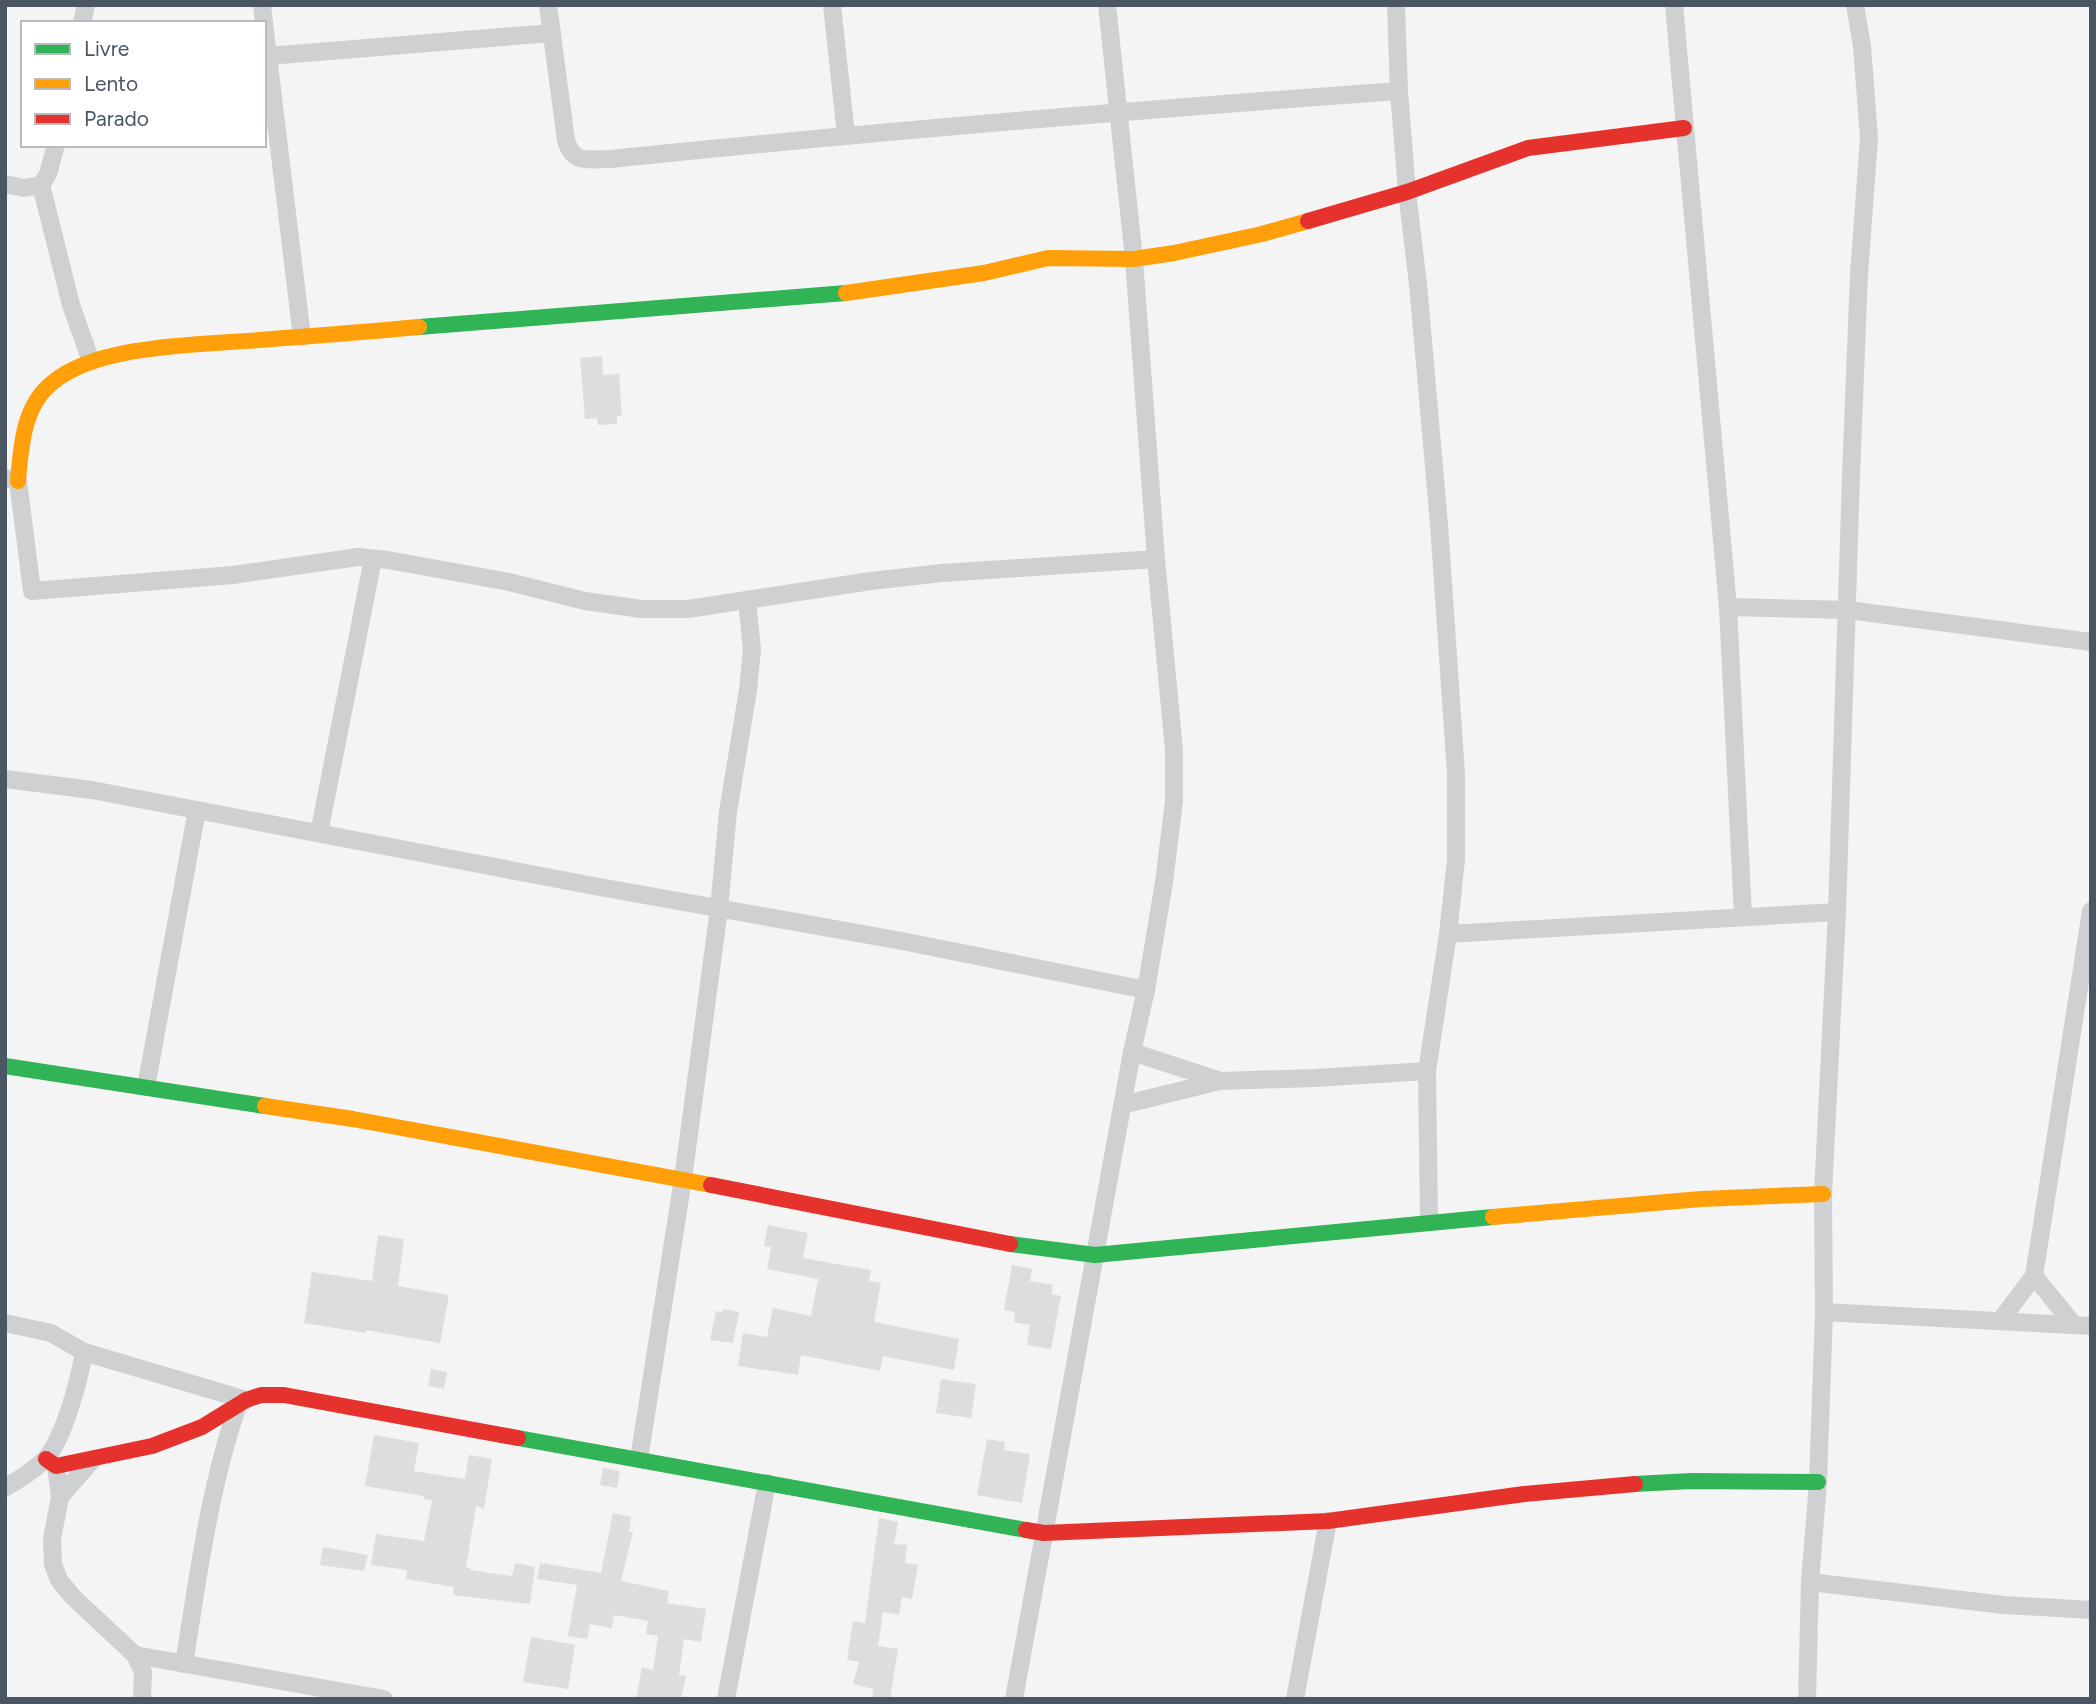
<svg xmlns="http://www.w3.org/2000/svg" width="2096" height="1704" font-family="Figtree,sans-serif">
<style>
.building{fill:#ddddde}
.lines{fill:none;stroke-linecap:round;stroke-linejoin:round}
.street{stroke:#ced0d2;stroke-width:18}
.fast{stroke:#30b455;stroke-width:16}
.slow{stroke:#ff9f0a;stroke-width:16}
.jam{stroke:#e5322d;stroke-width:16}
</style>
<rect width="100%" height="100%" fill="#f4f4f4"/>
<g class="building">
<path d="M602,356L603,375L619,374L622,416H617V424L598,425L597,418L585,419L580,358Z"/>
<path d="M768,1225L808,1233L803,1258L871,1270L869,1281L881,1283L874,1322L959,1339L954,1370L883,1356L880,1371L801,1355L798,1375L738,1366L743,1333L767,1337L773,1308L811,1316L818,1279L767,1269L771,1247L764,1246Z"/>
<path d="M378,1235L404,1239L398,1286L449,1295L440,1343L366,1330V1333L304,1323L312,1272L372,1281Z"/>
<path d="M1012,1265L1032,1269L1030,1281L1053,1285L1051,1294L1061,1296L1051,1349L1027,1345L1030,1325L1014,1322L1015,1312L1004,1310Z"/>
<path d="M723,1309L739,1312L733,1343L710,1340L716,1311L722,1312Z"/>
<path d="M431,1369L447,1372L444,1389L428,1386Z"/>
<path d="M941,1379L976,1384L971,1418L936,1413Z"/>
<path d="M374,1435L419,1443L414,1471L465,1479L469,1455L492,1459L484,1508L476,1506L466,1567L471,1568L470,1570L512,1576L515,1563L535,1567L530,1604L453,1595L454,1587L406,1579L407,1570L371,1565L376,1534L424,1541L432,1500L423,1499L424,1496L365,1486Z"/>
<path d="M987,1439L1005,1442L1004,1450L1030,1454L1022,1503L977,1495Z"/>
<path d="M603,1468L620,1471L617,1488L600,1485Z"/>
<path d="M613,1513L631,1517L629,1532H633L621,1581L669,1591L667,1603L706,1609L701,1642L684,1639L679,1675L686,1676L681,1699H636L642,1667L653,1670L658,1636L646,1634L648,1621L614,1615L612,1628L590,1624L587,1639L568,1636L577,1585L537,1579L540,1563L601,1573Z"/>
<path d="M879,1518L898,1522L894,1544L907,1545L905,1563L918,1565L912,1599L902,1597L899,1615L883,1612L878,1646L898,1649L890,1699H872L873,1689L853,1684L859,1662L847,1660L853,1621L865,1623Z"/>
<path d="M323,1547L368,1555L364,1571L320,1565Z"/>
<path d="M531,1637L575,1645L568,1689L523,1682Z"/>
</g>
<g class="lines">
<g class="street">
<path d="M262,5L264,23"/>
<path d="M548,5L566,140C573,165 588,159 610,159C873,132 1135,110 1399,91"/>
<path d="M832,5L846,135"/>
<path d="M1396,5L1399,91L1407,192L1418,284L1439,524L1456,774V860L1448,934L1427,1071L1429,1222"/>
<path d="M1674,5L1728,607L1743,916"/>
<path d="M82,23L86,5"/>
<path d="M264,23L302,337"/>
<path d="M268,56L552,33"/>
<path d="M5,184L24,188L41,185L48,174L56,145"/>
<path d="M41,185L71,305L91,361"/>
<path d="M5,478L18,481L32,591L233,575L358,557L388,560L509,582L585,601L642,609H688L871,581L942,573L1156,559"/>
<path d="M1728,607L1848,610L2091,642"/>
<path d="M5,779L92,790L594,886L902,941L1146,990"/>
<path d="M319,833L373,559"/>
<path d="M1448,934L1837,912"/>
<path d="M1132,1052L1218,1080"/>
<path d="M146,1087L197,810"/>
<path d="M1122,1105L1220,1081L1315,1078L1427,1071"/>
<path d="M2034,1276L2074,1325"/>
<path d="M1824,1312L2091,1326"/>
<path d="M2000,1321L2034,1276L2091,911"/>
<path d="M5,1323L51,1333L84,1352C79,1380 64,1439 45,1459C34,1471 19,1479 5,1488"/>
<path d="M84,1352L246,1400"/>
<path d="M639,1459L683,1179L719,909L728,812L748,690L752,650L747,600"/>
<path d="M56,1466L60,1497L52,1539L53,1564L59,1580L73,1597L135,1655L143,1672L142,1699"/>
<path d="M60,1497L93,1459"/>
<path d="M1810,1582L2004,1605L2091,1610"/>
<path d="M135,1655L384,1699"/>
<path d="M184,1664C198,1577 209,1489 238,1405"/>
<path d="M726,1699L767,1483"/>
<path d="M1014,1699L1132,1052L1146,990L1164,882L1174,801V750L1156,559L1134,259L1107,5"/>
<path d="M1295,1699L1328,1521"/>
<path d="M1807,1699L1810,1582L1818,1482L1824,1312L1823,1194L1837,912L1851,476L1859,274L1869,138L1862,46L1855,5"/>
</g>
<g class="fast">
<path d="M419,327L846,293"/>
<path d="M5,1066L265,1106"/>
<path d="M1010,1244L1095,1255L1493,1217"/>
<path d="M518,1438L1026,1530"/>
<path d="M1635,1484L1691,1481L1818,1482"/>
</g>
<g class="slow">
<path d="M846,293L984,273L1048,258L1134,259L1174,253L1262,234L1308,221"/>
<path d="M18,481C21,447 23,406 52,383C98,344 200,345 259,340C312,336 365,332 419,327"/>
<path d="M265,1106L353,1119L711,1185"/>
<path d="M1493,1217L1701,1199L1823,1194"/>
</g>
<g class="jam">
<path d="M1308,221L1407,192L1528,148L1684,128"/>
<path d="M711,1185L1010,1244"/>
<path d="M46,1459L56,1466L152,1446L202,1427L246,1400L261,1395H284L518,1438"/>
<path d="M1026,1530L1044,1533L1328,1521L1524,1494L1635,1484"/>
</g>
</g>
<rect width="2096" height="1704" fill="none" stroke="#4a5661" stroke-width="14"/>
<rect x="21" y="21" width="245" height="126" fill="#ffffff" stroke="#b7bbc0" stroke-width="2"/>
<rect x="35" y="44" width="35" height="10" fill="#30b455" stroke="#b7bbc0" stroke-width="2"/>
<text x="84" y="56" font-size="21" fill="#4a5661">Livre</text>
<rect x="35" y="79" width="35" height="10" fill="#ff9f0a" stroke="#b7bbc0" stroke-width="2"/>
<text x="84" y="91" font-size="21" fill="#4a5661">Lento</text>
<rect x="35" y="114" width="35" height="10" fill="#e5322d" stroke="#b7bbc0" stroke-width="2"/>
<text x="84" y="126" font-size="21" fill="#4a5661">Parado</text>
</svg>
